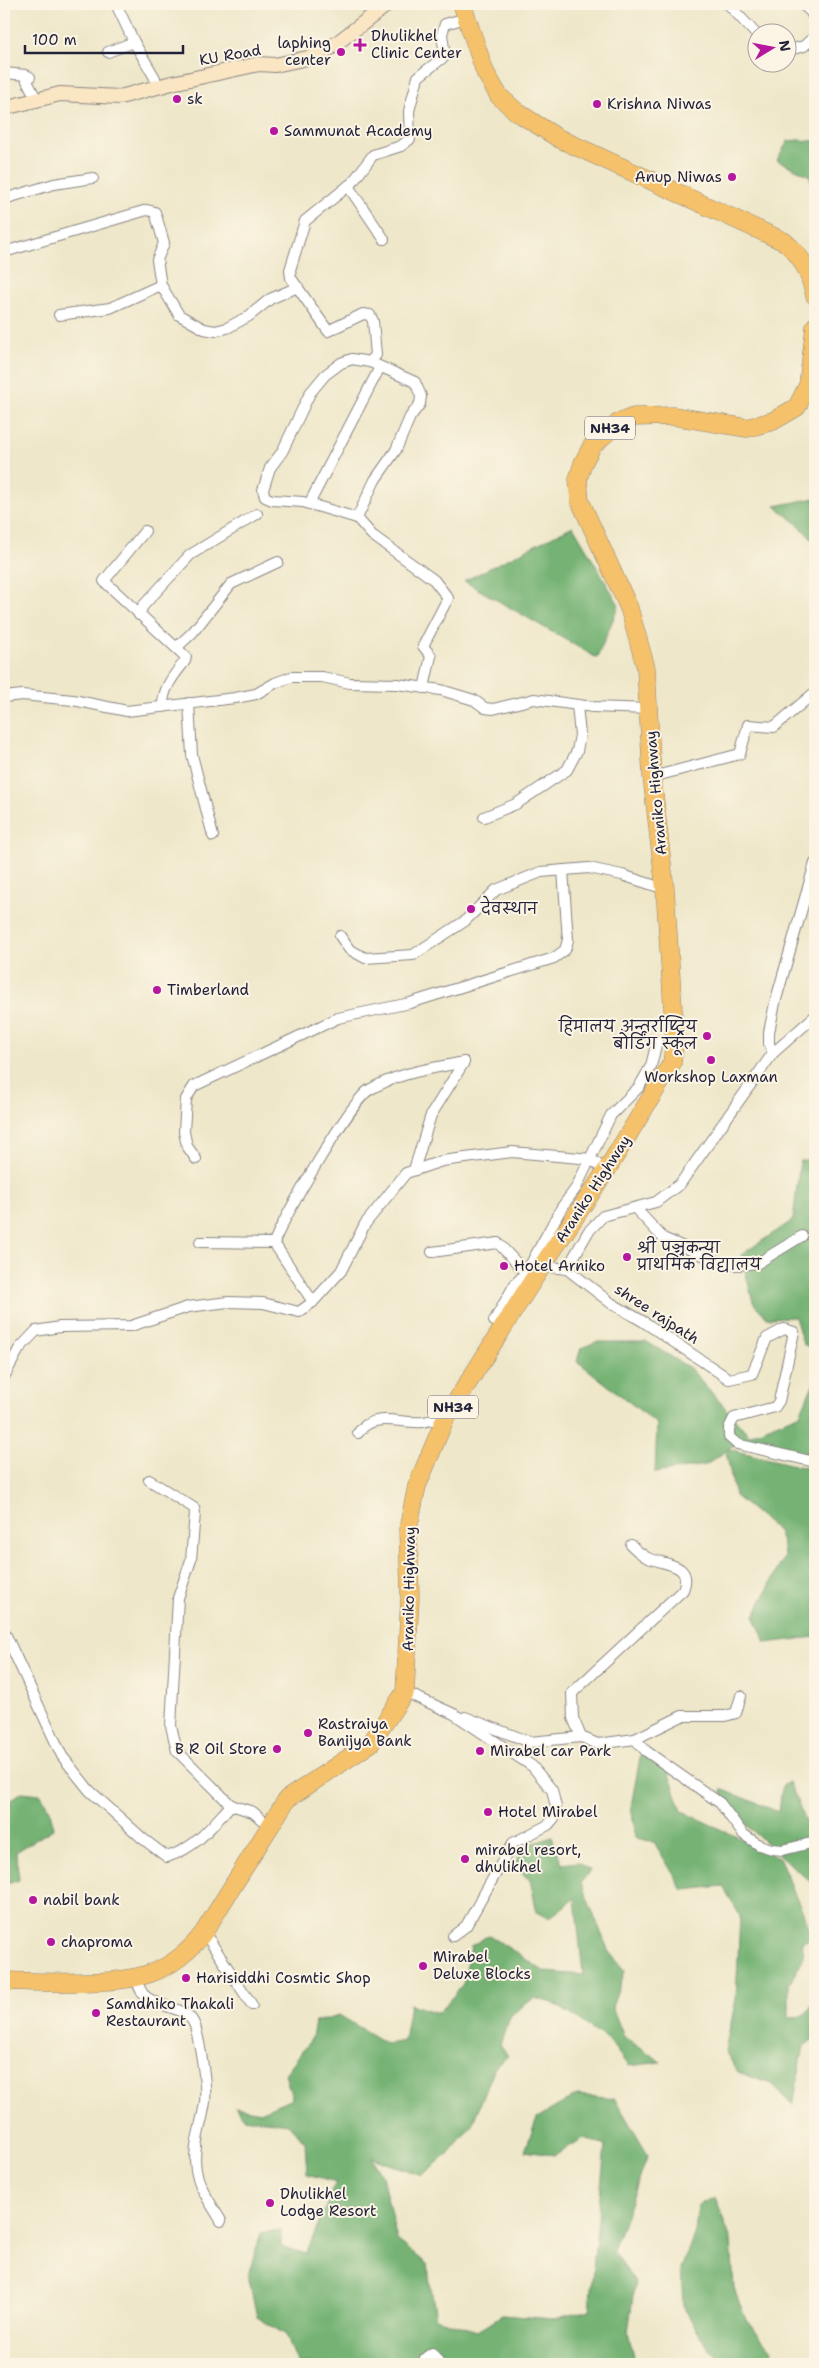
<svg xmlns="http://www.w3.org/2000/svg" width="819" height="2368" font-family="'Shantell Sans','Playpen Sans Deva',sans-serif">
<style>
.forest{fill:#74b273;stroke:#4b6a57}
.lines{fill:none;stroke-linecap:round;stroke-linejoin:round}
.street-casing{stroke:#888482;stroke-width:12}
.secondary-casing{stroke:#888482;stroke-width:16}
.highway-casing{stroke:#888482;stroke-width:19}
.street{stroke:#fff;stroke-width:10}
.secondary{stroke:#fbe6c4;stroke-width:14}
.highway{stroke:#f5c16b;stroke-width:18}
.poi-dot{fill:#b5179e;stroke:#fcf5e5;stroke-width:2}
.labels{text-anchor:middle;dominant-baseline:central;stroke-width:4;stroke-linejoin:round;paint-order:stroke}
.shield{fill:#fcf5e5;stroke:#63616e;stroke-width:1}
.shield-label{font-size:14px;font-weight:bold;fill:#22223b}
.poi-label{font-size:15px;fill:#22223b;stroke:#fcf5e5;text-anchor:start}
.street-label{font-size:15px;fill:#22223b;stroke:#fcf5e5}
</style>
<rect width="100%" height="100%" fill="#fcf5e5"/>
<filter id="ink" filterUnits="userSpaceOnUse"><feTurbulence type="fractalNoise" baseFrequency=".02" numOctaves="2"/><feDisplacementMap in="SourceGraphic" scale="10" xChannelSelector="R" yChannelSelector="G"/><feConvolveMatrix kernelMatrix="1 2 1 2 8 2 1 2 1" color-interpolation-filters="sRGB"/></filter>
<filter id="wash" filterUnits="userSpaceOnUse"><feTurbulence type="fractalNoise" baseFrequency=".0096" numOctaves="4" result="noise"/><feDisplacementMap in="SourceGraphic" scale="20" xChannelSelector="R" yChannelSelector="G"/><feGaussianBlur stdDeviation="1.12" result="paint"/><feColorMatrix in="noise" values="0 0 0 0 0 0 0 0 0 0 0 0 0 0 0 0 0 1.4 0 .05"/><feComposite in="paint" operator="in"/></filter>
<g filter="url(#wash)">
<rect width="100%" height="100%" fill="#eee7c9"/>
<g class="forest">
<path d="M798,140L815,141V214L810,176L777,160L788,141Z"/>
<path d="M815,498V543L799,525L775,506Z"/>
<path d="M573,526L619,605L597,658L464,581Z"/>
<path d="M815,1158V1351L803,1344L795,1317L767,1318L753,1302L741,1255L793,1220L800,1161Z"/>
<path d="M596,1342H647L690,1368L749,1435L800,1414L815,1380V1456L736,1444L728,1449L815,1470V1637L766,1643L754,1616L784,1557L783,1546L778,1531L735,1496L726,1451L706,1465L655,1473L657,1424L577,1361L581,1348Z"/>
<path d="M641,1753L668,1771L682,1811L779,1857L814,1938L802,1942L804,1956L789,1985V2017L804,2016L815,2000V2038L804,2046L793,2105L772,2084L738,2072L725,2051L736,1999L740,1916L723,1886L683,1890L654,1842L636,1838L631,1806Z"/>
<path d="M789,1782L808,1826H815V1886L728,1809L721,1789L779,1812L782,1786Z"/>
<path d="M22,1792L40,1794L50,1810L53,1829L16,1852L19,1880L4,1885V1805Z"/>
<path d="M552,1837L562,1864L578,1862L590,1870L581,1883L609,1952L625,1971L612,2007L624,2037L662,2062L628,2066L608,2039L553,2003L534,1998L511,2015L500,2044L508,2056L495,2067L472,2125L448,2154L422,2175L372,2158L382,2176L397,2240L427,2264L436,2318L477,2331L502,2315L554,2319L589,2310L605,2146L584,2138L554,2155L525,2151L537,2118L577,2095L615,2099L648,2155L613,2251L635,2282L628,2332L636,2364H579L572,2358L547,2364H298L286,2335L257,2317L248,2275L261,2233L281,2230V2246L306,2254L336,2182L307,2174L305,2142L288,2124L244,2118L235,2107L260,2112L292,2098L285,2074L312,2038L315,2022L339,2015L387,2044L404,2041L410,2004L438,2013L463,1985L471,1946L489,1935L545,1972L583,1975L575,1898L549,1918L537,1912L530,1880L513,1866L525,1846Z"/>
<path d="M715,2197L731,2240L734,2289L746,2320L771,2350L767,2364H730L708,2349L683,2306L681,2269L695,2232L698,2205Z"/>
</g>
</g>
<g filter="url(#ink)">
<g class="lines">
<defs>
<g id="street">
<path d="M116,4L134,42L155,78L157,87"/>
<path d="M728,4L756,34"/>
<path d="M802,4L811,12L815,21"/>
<path d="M786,51L804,46L815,36"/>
<path d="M108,52L134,42"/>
<path d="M4,73L26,75L30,77L27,81L37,100"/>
<path d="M348,186L384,239"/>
<path d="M4,199L54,184L93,178"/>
<path d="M4,252L147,210L155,212L164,243L157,260L161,285"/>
<path d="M59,315L110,308L161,285L179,315L204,329L215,331L227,328L249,316L270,299L298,287"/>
<path d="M309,504L380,367"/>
<path d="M357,518L375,480L396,450L410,417L420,404L421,396L415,382L370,362"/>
<path d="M145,531L104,581L186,657L185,661C174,675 162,689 163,707"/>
<path d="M139,615L143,606L190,555L257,514"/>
<path d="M177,647L193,632L231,584L278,562"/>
<path d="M424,688L431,656L423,646L448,598L434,580L372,535L357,518L303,502L272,500L265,497L263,490L270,468L282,452L310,393L325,375L341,363L352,359L370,362L376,355L373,321L370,315L363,314L328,331L291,278L290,270L305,221L352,183L373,155L401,146L410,139L409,111L418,77L445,56L442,34L445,24L466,18"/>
<path d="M4,697L22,695L73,700L127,711L235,698L256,694L275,683L291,677H322L350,683L397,684L441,690L474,700L485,708L493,709L534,699L593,707L649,709"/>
<path d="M189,703L192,755L213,836"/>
<path d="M652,777L740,754L748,725L774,727L814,693L815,695"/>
<path d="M484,817L516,804L567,770L577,751L580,735L577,705"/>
<path d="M340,936L349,949L365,958L413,955L465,921L496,890L541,872L589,868L622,875L665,889"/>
<path d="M657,1041L651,1066L639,1087L611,1115L576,1188L562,1207L534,1258L542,1266L567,1269L611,1303L644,1322L729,1379L752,1374L767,1338L784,1329L794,1332L779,1401L775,1407L734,1418L729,1428V1437L737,1444L815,1462"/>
<path d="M773,1053L769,1044V1032L775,1003L815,863"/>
<path d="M196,1159L187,1146L184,1132L186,1099L194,1086L338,1018L410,1003L554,958L565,950L568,940L563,870"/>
<path d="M414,1170L431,1115L464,1062"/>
<path d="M636,1209L663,1238L721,1263L737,1265L758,1263L802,1236"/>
<path d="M200,1242L274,1243L313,1302L341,1271L365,1224L406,1173L442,1161L512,1152L591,1159L606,1171"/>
<path d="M274,1243C281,1221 352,1100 369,1090C400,1072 430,1069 464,1062"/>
<path d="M432,1252L498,1243L526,1273"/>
<path d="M567,1269L588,1232L603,1216L656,1202L680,1184L773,1053L815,1016"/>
<path d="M494,1321L515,1284L526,1273L534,1258"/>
<path d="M4,1377L19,1349L36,1331L60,1327L131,1326L188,1307L228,1302L263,1303L299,1312L313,1302"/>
<path d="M358,1433C373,1411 400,1424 422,1422C430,1421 436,1418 445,1419"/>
<path d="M149,1480L194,1508L195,1513L191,1560L178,1598L171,1726L177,1751L231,1805L253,1812L270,1827"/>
<path d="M631,1545C635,1549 641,1554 646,1557C662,1565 694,1562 683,1590L572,1693L573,1718L581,1737L598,1744L635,1739L682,1716H725L736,1713L741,1696"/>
<path d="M4,1631L62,1756L89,1790L142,1838L167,1857C197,1847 210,1828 231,1805"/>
<path d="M405,1692L454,1714L532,1766L552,1790L556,1807L554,1818L548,1825L513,1843L466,1926L453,1936"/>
<path d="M465,1717L530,1742L581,1737"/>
<path d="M635,1739L646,1751L720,1803L743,1834L759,1845L772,1849L783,1850L815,1842"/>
<path d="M204,1932L252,2005"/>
<path d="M136,1978C138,1984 140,1991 144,1995C158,2009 188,2005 195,2026C200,2043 207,2085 205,2102C202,2124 192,2148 196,2170C199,2188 212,2205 221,2221"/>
<path d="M427,2364L425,2358L432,2353L440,2364"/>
</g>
<path id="secondary" d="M4,108L60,94L120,97L172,83L259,64L275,65L312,57L329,49L388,4"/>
<g id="highway">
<path d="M462,4L485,72L499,96L517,112L558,138L785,242C803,257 810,274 815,296"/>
<path d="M4,1981C30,1982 55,1983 81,1982C133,1981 171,1977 204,1932L287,1799L371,1743L405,1692L410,1597L408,1529L417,1486L445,1419L542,1266L606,1171L672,1063L675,1039L665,889L652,777L646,668L629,608L580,501L578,479L583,463L592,446L618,423L634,417L673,416L747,428L773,421L797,407L808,385L815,326"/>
</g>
</defs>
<use href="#street" class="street-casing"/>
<use href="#secondary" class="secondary-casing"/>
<use href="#highway" class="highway-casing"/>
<use href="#street" class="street"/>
<use href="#secondary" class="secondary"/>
<use href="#highway" class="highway"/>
</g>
</g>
<g class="poi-dot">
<path d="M357.5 37.5h5v5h5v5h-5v5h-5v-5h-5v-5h5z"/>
<circle cx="341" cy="52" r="5"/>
<circle cx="177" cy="99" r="5"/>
<circle cx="597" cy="104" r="5"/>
<circle cx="274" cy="131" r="5"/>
<circle cx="732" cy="177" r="5"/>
<circle cx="471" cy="909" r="5"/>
<circle cx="157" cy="990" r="5"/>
<circle cx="707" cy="1036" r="5"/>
<circle cx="711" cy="1060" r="5"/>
<circle cx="627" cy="1257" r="5"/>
<circle cx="504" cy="1266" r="5"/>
<circle cx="308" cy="1733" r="5"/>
<circle cx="277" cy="1749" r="5"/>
<circle cx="480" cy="1751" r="5"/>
<circle cx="488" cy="1812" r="5"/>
<circle cx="465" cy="1859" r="5"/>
<circle cx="33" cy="1900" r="5"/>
<circle cx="51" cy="1942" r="5"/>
<circle cx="423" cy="1966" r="5"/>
<circle cx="186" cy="1978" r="5"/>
<circle cx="96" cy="2013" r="5"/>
<circle cx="270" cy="2203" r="5"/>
</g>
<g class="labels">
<g class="shield">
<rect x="585" y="416.5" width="50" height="23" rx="4"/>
<rect x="428" y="1395.5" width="50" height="23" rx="4"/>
</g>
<g class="shield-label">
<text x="610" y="428">NH34</text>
<text x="453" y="1407">NH34</text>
</g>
<g class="poi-label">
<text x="371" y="36">Dhulikhel<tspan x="371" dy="17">Clinic Center</tspan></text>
<text x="331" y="43" text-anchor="end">laphing<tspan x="331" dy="17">center</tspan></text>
<text x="187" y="99">sk</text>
<text x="607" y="104">Krishna Niwas</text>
<text x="284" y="131">Sammunat Academy</text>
<text x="722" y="177" text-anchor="end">Anup Niwas</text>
<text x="481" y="909">देवस्थान</text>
<text x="167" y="990">Timberland</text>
<text x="697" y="1027" text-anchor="end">हिमालय अन्तर्राष्ट्रिय<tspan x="697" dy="17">बोर्डिंग स्कूल</tspan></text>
<text x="711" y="1077" text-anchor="middle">Workshop Laxman</text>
<text x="637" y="1248">श्री पञ्चकन्या<tspan x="637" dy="17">प्राथमिक विद्यालय</tspan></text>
<text x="514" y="1266">Hotel Arniko</text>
<text x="318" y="1724">Rastraiya<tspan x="318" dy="17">Banijya Bank</tspan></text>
<text x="267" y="1749" text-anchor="end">B R Oil Store</text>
<text x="490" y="1751">Mirabel car Park</text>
<text x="498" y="1812">Hotel Mirabel</text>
<text x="475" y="1850">mirabel resort,<tspan x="475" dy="17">dhulikhel</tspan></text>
<text x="43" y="1900">nabil bank</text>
<text x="61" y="1942">chaproma</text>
<text x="433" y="1957">Mirabel<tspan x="433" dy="17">Deluxe Blocks</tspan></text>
<text x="196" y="1978">Harisiddhi Cosmtic Shop</text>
<text x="106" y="2004">Samdhiko Thakali<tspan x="106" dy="17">Restaurant</tspan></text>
<text x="280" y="2194">Dhulikhel<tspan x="280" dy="17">Lodge Resort</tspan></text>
</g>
<g class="street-label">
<text transform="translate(230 55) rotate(-10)">KU Road</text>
<text transform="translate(656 793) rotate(-95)">Araniko Highway</text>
<text transform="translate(593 1189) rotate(-57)">Araniko Highway</text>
<text transform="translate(657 1314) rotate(33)">shree rajpath</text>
<text transform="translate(409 1589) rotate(-89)">Araniko Highway</text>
</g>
</g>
<rect width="819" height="2368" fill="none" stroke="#fcf5e5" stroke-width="20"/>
<g transform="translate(772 48) rotate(80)"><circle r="24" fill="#fcf5e5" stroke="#a5a1a1"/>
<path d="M0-4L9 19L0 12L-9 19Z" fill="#b5179e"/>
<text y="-8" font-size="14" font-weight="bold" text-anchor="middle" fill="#22223b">N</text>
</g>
<path d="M25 45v8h158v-8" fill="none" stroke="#22223b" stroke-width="2.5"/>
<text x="32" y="45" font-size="15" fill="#22223b" stroke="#fcf5e5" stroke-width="4" paint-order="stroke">100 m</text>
</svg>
